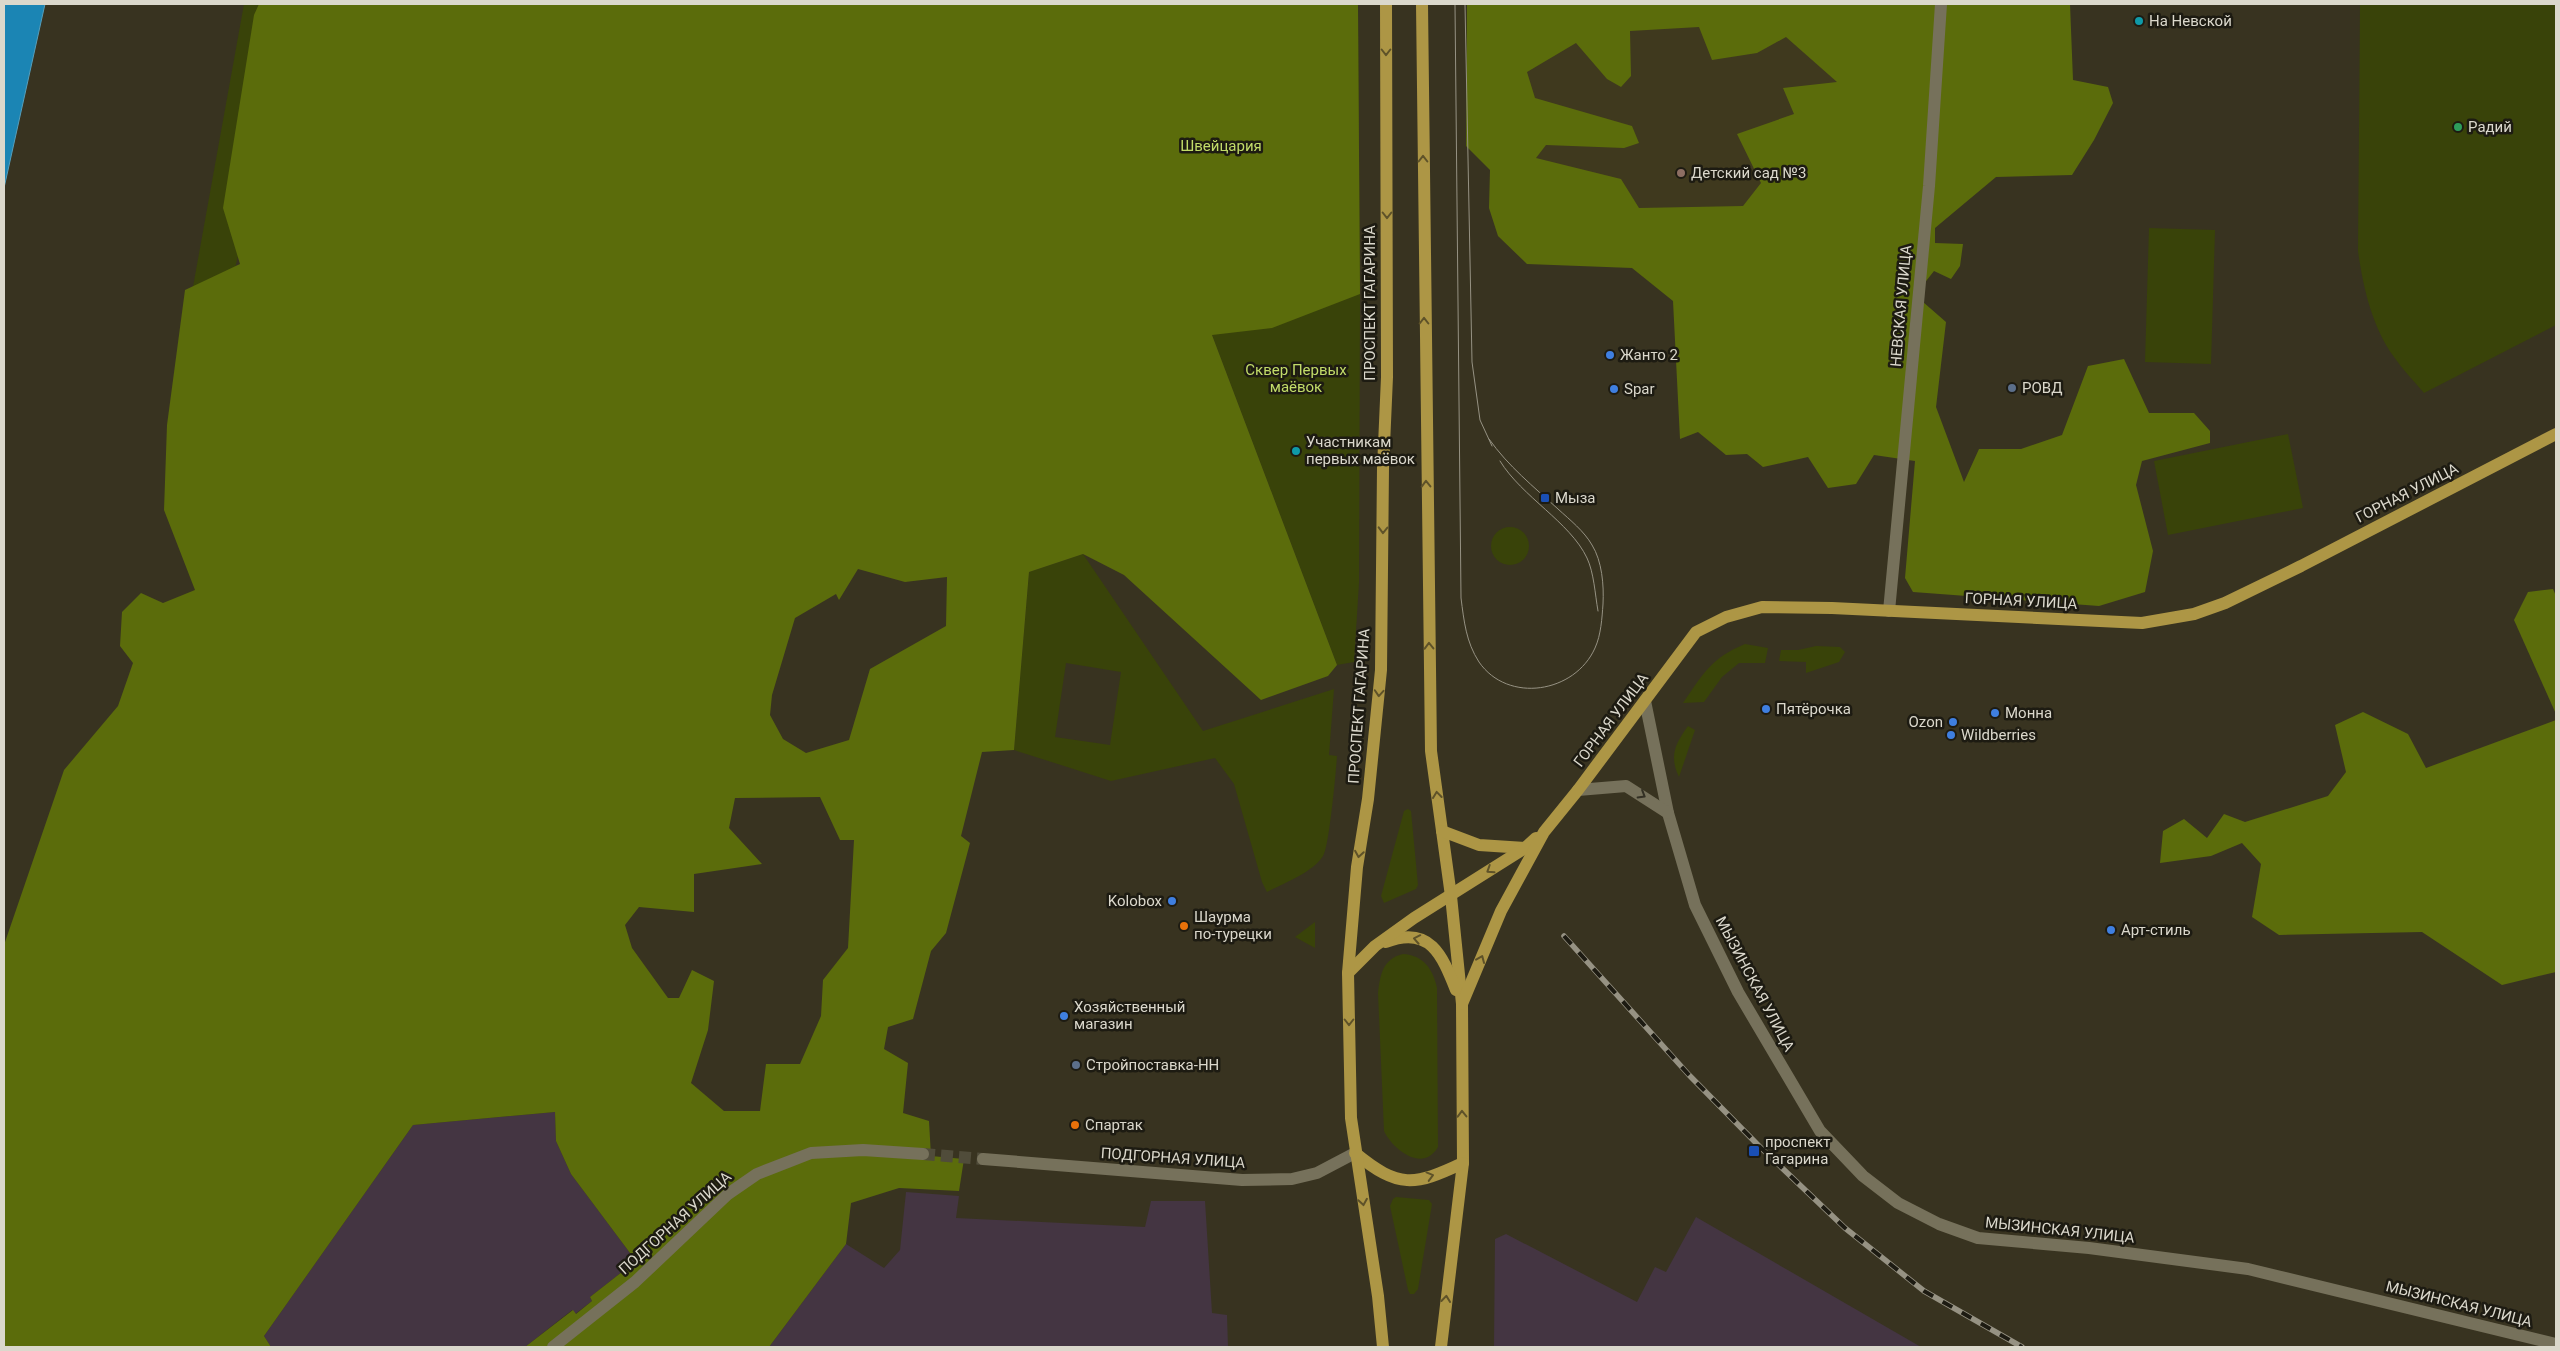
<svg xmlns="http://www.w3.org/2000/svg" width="2560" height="1351" font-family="Roboto,sans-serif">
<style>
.industrial{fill:#443542}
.built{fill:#3f391e}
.green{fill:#394309;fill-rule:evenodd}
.forest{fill:#5b6c0b;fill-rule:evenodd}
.water{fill:#1b85b4;stroke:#559ebb}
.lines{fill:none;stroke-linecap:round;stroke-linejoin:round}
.minor-tunnel{stroke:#504c3a;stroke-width:12;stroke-dasharray:12 6;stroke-linecap:butt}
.minor{stroke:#76715b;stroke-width:12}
.major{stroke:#ad9645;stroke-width:12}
.tram{stroke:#969283;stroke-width:1}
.rail-casing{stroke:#969283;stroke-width:5.5}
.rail{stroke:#1d1b12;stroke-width:4;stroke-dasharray:11;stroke-linecap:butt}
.oneway{stroke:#5e5229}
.oneway2{stroke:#333024}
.culture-dot{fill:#0f9aa8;stroke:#1d1b12;stroke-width:2}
.leisure-dot{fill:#2e9e5b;stroke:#1d1b12;stroke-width:2}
.education-dot{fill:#8d6e63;stroke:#1d1b12;stroke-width:2}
.shop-dot{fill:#3f7fe0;stroke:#1d1b12;stroke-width:2}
.service-dot{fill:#5c6f8a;stroke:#1d1b12;stroke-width:2}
.transit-dot{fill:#1a4fb4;stroke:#1d1b12;stroke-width:2}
.food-dot{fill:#e8710a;stroke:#1d1b12;stroke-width:2}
.labels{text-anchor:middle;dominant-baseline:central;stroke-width:5;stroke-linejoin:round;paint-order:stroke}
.poi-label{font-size:15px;fill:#dbd8cc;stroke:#1d1b12;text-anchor:start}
.park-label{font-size:15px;fill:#c2dc69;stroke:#1d1b12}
.street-label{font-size:15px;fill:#dbd8cc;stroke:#1d1b12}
</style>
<rect width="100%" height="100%" fill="#383320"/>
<g class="industrial">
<path d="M555,1112L556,1141L571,1174L636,1261L590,1297L592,1301L575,1314L572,1310L525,1347H271L264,1336L413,1125Z"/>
<path d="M906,1192L959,1196L956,1218L1145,1227L1151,1201H1205L1212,1313L1227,1315L1228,1347H769L846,1244L884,1268L900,1250Z"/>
<path d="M1696,1217L1921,1347H1494L1495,1239L1506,1234L1637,1302L1655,1267L1666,1272Z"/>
</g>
<path class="built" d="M1835,13L1842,246L1523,250L1518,15Z"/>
<g class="green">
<path d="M244,4H302L202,398L178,370Z"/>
<path d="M1358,4L1360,294L1359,583L1354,662L1337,665L1212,335Z"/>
<path d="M2360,4H2556V325L2424,393C2414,381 2403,370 2394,357C2372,327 2363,287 2358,251Z"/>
<path d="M2149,228L2215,230L2211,364L2145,362Z"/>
<path d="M2288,434L2303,508L2168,535L2154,461Z"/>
<circle cx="1510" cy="546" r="19"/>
<path d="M1083,554L1203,731L1334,689L1329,755L1337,756C1336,771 1329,848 1323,856C1312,873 1284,883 1267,892L1262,882L1234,784L1215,758L1111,781L1014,750L1029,572ZM1066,663L1121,672L1110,745L1055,737Z"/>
<path d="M1745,644L1768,648L1765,663H1739L1722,677L1704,702L1683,703C1703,674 1711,658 1745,644Z"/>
<path d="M1816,646L1840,647L1845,652L1839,662L1806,673V662L1779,661L1781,650H1798Z"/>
<path d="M1688,726L1695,730L1679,777C1669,756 1675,744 1688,726Z"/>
<path d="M1408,809L1411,811L1418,885L1416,889L1384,903L1381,896L1404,811Z"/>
<path d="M1315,922V948L1295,937Z"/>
<path d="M1403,954C1423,955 1433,969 1437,988L1438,1147C1423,1173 1393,1150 1384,1131L1378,993C1380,974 1383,959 1403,954Z"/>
<path d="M1396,1197L1429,1200L1432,1204L1418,1289L1414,1294H1410L1408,1290L1390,1206L1393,1199Z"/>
</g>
<g class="forest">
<path d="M259,4H1358L1360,294L1272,328L1212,335L1337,665L1328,676L1261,700L1124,575L1083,554L1029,572L1014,750L982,752L961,836L970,843L946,933L931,951L913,1019L888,1027L884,1049L908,1063L903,1113L929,1121L931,1156L964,1159L959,1191L899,1188L851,1203L846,1244L769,1347H525L573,1310L576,1314L592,1301L590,1297L636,1261L571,1174L556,1141L555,1112L413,1125L264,1336L271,1347H4V945L64,770L118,706L133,663L120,646L122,612L141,593L163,603L195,590L164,510L167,425L185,290L240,264L223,208L254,15ZM858,569L905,582L947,577L946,626L870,669L849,740L806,753L783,739L770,715L772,695L795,618L836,594L839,600ZM820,797L840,840H854L848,948L823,980L821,1016L800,1064H766L760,1111H724L691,1083L708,1030L714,981L692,970L679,998H668L632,948L625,925L639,907L694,912V874L762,864L729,828L735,798Z"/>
<path d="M1467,4H2070L2073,80L2108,87L2113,103L2094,140L2072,175L1996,177L1935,228V243L1963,244L1960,266L1951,279L1934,271L1915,295L1946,322L1936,407L1964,482L1979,449H2021L2062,435L2088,366L2124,359L2149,413H2194L2210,431V443L2142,461L2136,485L2153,551L2145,592L2099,606L1913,592L1905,578L1915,461L1874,455L1856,484L1828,488L1808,457L1763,467L1747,454L1726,455L1698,432L1680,439L1673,301L1632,268L1527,264L1498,236L1489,208L1490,170L1466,146ZM1699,27L1712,60L1757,53L1786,37L1837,82L1783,88L1794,114L1737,134L1761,183L1743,206L1639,208L1621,179L1536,158L1546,145L1624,148L1639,143L1632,126L1535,98L1527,72L1576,43L1607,79L1621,87L1631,76L1630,31Z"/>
<path d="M2553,589L2556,596V714L2514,620L2528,592Z"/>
<path d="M2363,712L2408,734L2426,768L2556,720V972L2502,985L2422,932L2279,935L2252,917L2261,864L2242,843L2211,856L2160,863L2163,831L2184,819L2207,838L2224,814L2245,822L2328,796L2346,772L2335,725Z"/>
</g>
<path class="water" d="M4,4H45L4,188Z"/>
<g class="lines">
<path class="minor-tunnel" d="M923,1154L983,1159"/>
<g class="minor">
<path d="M1889,611L1929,186L1941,4"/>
<path d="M1645,701L1668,813L1695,905L1738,992L1820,1131L1863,1176L1898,1203L1939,1224L1978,1238L2089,1248L2248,1269L2556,1344"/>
<path d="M1578,790L1626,786L1668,813"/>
<path d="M983,1159L1242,1180L1292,1179L1317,1173L1355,1153"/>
<path d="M553,1347L635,1282L728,1194L757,1174L811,1153L863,1150L923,1154"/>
</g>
<g class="major">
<path d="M1422,4L1431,751L1451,896L1462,1004L1463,1163L1441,1347"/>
<path d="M1442,831L1479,845L1525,848"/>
<path d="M1386,942C1430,925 1442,955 1456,990"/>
<path d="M1348,973L1375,946L1414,918L1525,848L1536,838"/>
<path d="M1462,1004L1501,911L1544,832L1578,790L1696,632L1726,617L1762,607L1832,608L2142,623L2194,614L2225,603L2301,566L2556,434"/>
<path d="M1355,1153C1399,1189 1414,1186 1463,1163"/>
<path d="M1383,1347L1378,1296L1351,1118L1348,973L1357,867L1368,799L1381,670L1383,468L1387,377L1386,4"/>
</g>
<g class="tram">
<path d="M1455,4L1461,598C1464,621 1466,642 1479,662C1508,704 1575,693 1595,648C1601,635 1602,618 1603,604C1604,585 1602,561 1592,545C1584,531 1570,520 1558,509C1534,487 1508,466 1489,439"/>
<path d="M1465,4L1472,362L1480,420L1492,446"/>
<path d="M1500,461C1522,497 1570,522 1587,558C1594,573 1595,594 1598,611"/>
</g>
<defs>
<path id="rail" d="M1564,936L1689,1075L1759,1146L1845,1228L1924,1291L2022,1347"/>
</defs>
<use href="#rail" class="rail-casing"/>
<use href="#rail" class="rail"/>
</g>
<defs><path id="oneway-chevron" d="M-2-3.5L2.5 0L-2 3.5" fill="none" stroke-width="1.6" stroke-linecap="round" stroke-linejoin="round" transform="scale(1.25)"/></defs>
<g class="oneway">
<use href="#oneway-chevron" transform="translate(1386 52) rotate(90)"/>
<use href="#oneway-chevron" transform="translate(1423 159) rotate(-90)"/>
<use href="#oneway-chevron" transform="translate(1387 215) rotate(90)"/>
<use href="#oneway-chevron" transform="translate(1424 321) rotate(-90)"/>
<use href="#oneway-chevron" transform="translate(1426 484) rotate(-91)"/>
<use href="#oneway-chevron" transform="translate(1383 530) rotate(91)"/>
<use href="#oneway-chevron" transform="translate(1429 646) rotate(-91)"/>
<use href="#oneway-chevron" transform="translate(1379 693) rotate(94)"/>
<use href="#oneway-chevron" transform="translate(1437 795) rotate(-97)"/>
<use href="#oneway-chevron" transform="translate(1359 854) rotate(99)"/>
<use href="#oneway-chevron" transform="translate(1490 870) rotate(147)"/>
<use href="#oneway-chevron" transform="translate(1417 939) rotate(-169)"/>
<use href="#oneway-chevron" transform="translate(1481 959) rotate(-67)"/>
<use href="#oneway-chevron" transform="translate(1349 1022) rotate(90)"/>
<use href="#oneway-chevron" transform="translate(1462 1114) rotate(-91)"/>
<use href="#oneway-chevron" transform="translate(1430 1176) rotate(-15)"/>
<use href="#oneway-chevron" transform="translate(1363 1202) rotate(81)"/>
<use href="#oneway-chevron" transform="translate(1446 1299) rotate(-84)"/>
</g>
<use class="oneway2" href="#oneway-chevron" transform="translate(1642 795) rotate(31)"/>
<g class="culture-dot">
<circle cx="2139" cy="21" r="5"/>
<circle cx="1296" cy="451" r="5"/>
</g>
<circle class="leisure-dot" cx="2458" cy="127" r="5"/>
<circle class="education-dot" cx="1681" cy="173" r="5"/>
<g class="shop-dot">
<circle cx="1610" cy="355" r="5"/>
<circle cx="1614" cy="389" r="5"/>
<circle cx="1766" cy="709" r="5"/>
<circle cx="1995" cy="713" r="5"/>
<circle cx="1953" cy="722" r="5"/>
<circle cx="1951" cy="735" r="5"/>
<circle cx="1172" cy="901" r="5"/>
<circle cx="2111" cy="930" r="5"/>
<circle cx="1064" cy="1016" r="5"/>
</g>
<g class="service-dot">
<circle cx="2012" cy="388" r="5"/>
<circle cx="1076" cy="1065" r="5"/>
</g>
<g class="transit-dot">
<rect x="1540" y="493" width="10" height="10" rx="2.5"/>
<rect x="1748" y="1145" width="12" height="12" rx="2.5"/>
</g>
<g class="food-dot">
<circle cx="1184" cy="926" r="5"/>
<circle cx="1075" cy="1125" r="5"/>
</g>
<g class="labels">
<g class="poi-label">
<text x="2149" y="21">На Невской</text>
<text x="2468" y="127">Радий</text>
<text x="1691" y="173">Детский сад №3</text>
<text x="1620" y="355">Жанто 2</text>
<text x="2022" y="388">РОВД</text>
<text x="1624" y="389">Spar</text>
<text x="1306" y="442">Участникам<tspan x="1306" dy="17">первых маёвок</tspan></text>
<text x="1555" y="498">Мыза</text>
<text x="1776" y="709">Пятёрочка</text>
<text x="2005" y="713">Монна</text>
<text x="1943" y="722" text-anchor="end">Ozon</text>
<text x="1961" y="735">Wildberries</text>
<text x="1162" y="901" text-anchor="end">Kolobox</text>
<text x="1194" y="917">Шаурма<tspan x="1194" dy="17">по-турецки</tspan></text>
<text x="2121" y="930">Арт-стиль</text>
<text x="1074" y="1007">Хозяйственный<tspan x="1074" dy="17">магазин</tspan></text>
<text x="1086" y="1065">Стройпоставка-НН</text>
<text x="1085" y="1125">Спартак</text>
<text x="1765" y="1142">проспект<tspan x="1765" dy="17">Гагарина</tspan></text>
</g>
<g class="park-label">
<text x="1221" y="146">Швейцария</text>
<text x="1296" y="370">Сквер Первых<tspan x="1296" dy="17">маёвок</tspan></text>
</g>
<g class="street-label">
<text transform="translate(1370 303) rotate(-90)">ПРОСПЕКТ ГАГАРИНА</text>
<text transform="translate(1901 306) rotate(-85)">НЕВСКАЯ УЛИЦА</text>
<text transform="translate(2407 493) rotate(-27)">ГОРНАЯ УЛИЦА</text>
<text transform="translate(2021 601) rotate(3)">ГОРНАЯ УЛИЦА</text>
<text transform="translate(1359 706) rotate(-86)">ПРОСПЕКТ ГАГАРИНА</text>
<text transform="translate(1611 720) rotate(-53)">ГОРНАЯ УЛИЦА</text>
<text transform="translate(1755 984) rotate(62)">МЫЗИНСКАЯ УЛИЦА</text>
<text transform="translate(1173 1158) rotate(4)">ПОДГОРНАЯ УЛИЦА</text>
<text transform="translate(675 1223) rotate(-42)">ПОДГОРНАЯ УЛИЦА</text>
<text transform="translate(2060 1230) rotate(6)">МЫЗИНСКАЯ УЛИЦА</text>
<text transform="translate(2459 1304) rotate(14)">МЫЗИНСКАЯ УЛИЦА</text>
</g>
</g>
<rect width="2560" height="1351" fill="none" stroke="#dbd8cc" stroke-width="10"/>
</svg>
